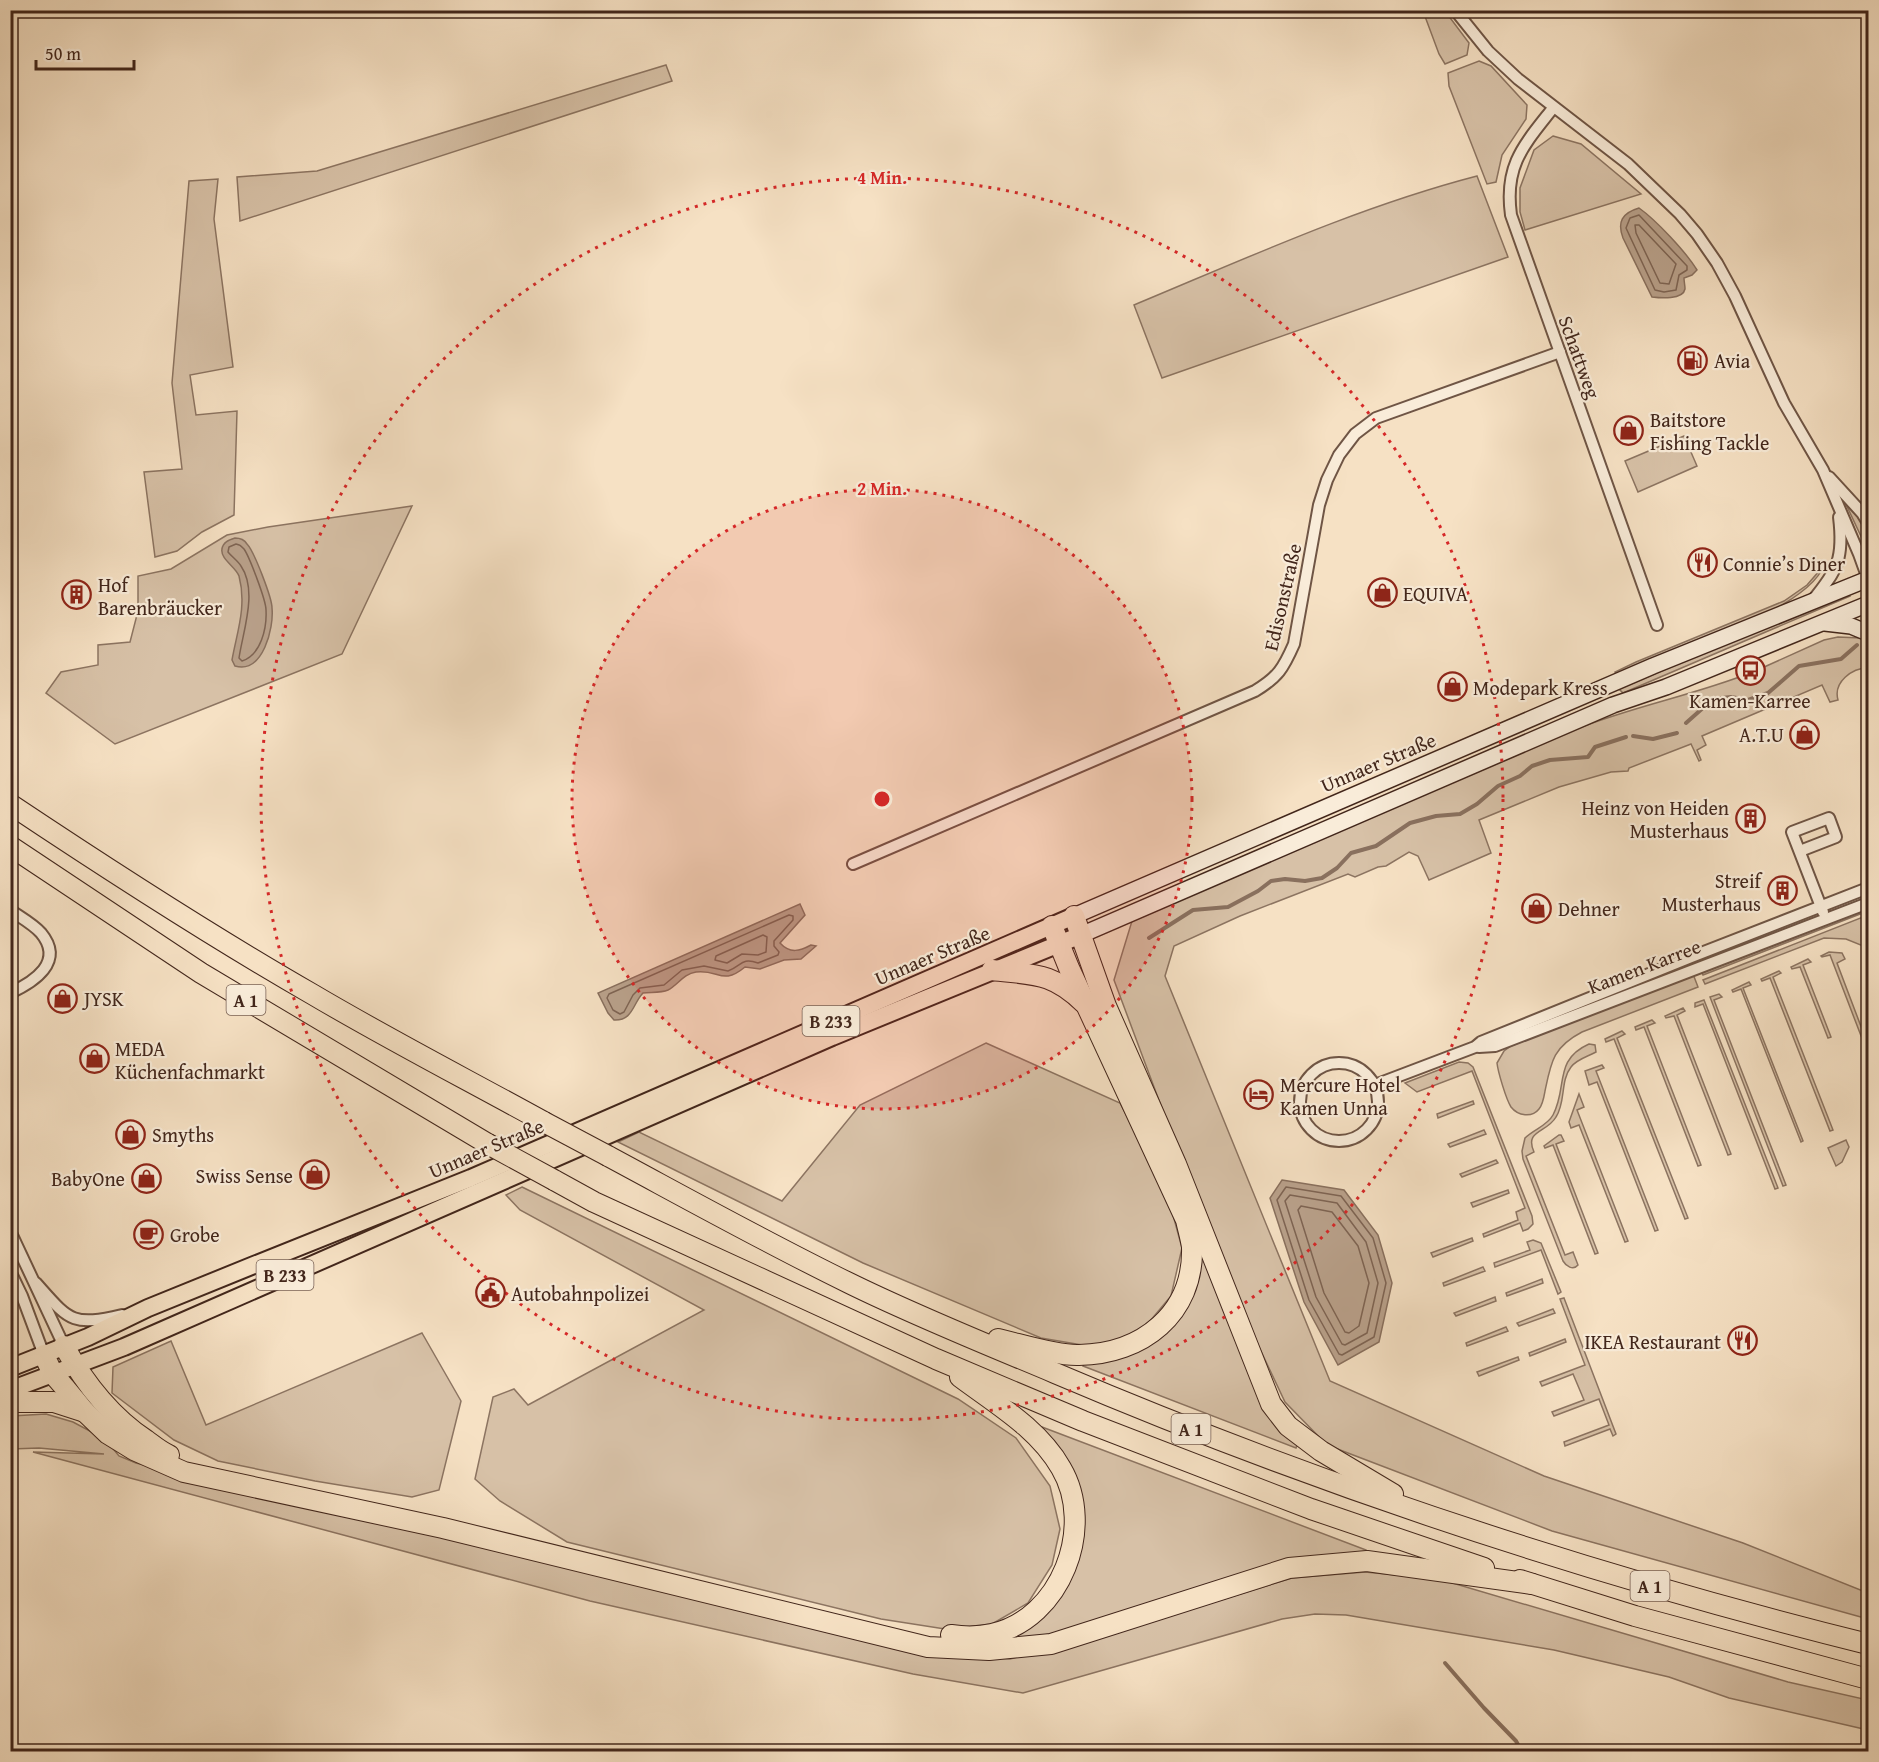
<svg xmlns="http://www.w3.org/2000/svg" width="1879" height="1762" font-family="'Gentium Book Plus',serif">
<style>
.green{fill:#d7c1a7;stroke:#8c7461;stroke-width:1.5}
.water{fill:#b9a18b;stroke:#89705e;stroke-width:1.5}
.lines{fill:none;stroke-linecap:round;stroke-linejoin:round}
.shore{stroke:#7e6453;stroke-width:1.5}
.stream{stroke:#89705e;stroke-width:4}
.street-casing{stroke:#6f5545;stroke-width:14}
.secondary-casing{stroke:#42261b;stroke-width:18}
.primary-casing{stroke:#42261b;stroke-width:20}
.highway-casing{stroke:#42261b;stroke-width:22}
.street{stroke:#f9ecd9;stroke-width:10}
.secondary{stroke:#f9ecd9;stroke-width:15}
.primary{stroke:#f6e1c4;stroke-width:16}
.highway{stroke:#f6e1c4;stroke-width:20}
.highway-bridge-casing{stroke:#42261b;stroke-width:22;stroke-linecap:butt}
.highway-bridge{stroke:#f6e1c4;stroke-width:20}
.ring{fill:none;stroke:#d62828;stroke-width:3;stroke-dasharray:3 6}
.labels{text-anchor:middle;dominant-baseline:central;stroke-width:4.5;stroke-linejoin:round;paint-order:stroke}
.shield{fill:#f9ecd9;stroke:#796154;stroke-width:1.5}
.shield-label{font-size:18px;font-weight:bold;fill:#42261b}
.street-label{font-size:20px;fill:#42261b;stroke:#f9ecd9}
.poi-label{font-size:20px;fill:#42261b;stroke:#f9ecd9;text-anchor:start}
.centre{fill:#d62828;stroke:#f9ecd9;stroke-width:3}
.ring-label{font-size:18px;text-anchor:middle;font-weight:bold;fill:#d62828;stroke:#f9ecd9;stroke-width:4.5;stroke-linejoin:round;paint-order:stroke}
</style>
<rect width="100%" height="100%" fill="#f6e1c4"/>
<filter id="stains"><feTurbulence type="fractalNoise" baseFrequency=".00333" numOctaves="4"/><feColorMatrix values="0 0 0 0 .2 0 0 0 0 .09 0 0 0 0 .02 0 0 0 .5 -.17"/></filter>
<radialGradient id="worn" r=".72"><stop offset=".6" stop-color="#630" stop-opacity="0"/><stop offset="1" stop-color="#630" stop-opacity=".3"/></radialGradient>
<g class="green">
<path d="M1423,11H1445L1469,43L1467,55L1445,64L1439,54Z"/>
<path d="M1479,61L1491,66L1527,105L1526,119L1502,155L1496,182L1487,184L1449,86L1448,73Z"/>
<path d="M666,65L672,81L240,221L237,177L317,171Z"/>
<path d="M1553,136L1581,144L1641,194L1525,230L1520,212V188L1534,150Z"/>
<path d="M1477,176L1508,257L1162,378L1134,305C1247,258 1358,207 1477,176Z"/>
<path d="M218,179L214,219L233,367L190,375L196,415L237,411L234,515L202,532L177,551L155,557L144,472L182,469L172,383L189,181Z"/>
<path d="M1684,436L1697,466L1638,492L1625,461Z"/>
<path d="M1846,498L1868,531V546L1866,547L1844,500Z"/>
<path d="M412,506L342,654L115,744L46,693L61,672L98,665V645L130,642L138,611V576L171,569L227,535L268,527Z"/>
<path d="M1825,560C1823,578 1797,596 1782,605C1729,632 1670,650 1616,674L1615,672L1636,662L1784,601L1807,585L1820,570Z"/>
<path d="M1848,592L1850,596L1623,693L1619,689Z"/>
<path d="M1838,637L1861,638L1868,644V668C1852,668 1833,682 1838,700L1830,702L1822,685L1702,736L1706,745L1697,750L1701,760L1699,761L1691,744L1629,768L1628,771L1611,772L1559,787L1479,820L1491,853L1429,880L1418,856L1409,852L1386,866L1378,867L1355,877L1348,874L1240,916L1174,946L1165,976L1330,1381L1544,1476L1743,1543L1868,1593V1619L1552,1531L1327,1445L1285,1402L1243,1313L1160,1103L1114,980L1132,921L1579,728C1635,706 1694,695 1750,673L1753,672L1755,675L1763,671L1762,668L1824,640Z"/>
<path d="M1858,910L1860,914L1703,975L1701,971Z"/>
<path d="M1868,915V948L1846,939L1824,938L1705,984L1703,980Z"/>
<path d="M1829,952L1842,953L1845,959L1837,963L1868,1045V1054L1830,955L1822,957L1821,956Z"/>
<path d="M1808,959L1811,962L1803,965L1831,1037L1828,1038L1800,967L1792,969L1791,967Z"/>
<path d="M1779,971L1781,973L1773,977L1833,1130L1830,1131L1770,978L1762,981L1761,979Z"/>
<path d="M1693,974L1698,987L1582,1032C1553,1047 1551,1062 1545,1091C1544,1097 1543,1104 1539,1109C1532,1118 1518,1116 1511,1107C1506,1099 1498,1072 1497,1063L1504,1051L1511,1046Z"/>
<path d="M1749,982L1751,985L1743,988L1803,1141L1801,1142L1741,989L1733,992L1732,990Z"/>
<path d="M1719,994L1722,997L1714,1000L1786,1185L1783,1186L1710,997Z"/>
<path d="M1704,1000L1778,1188L1775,1189L1703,1004L1695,1007V1003Z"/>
<path d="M1683,1008L1685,1011L1677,1015L1731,1154L1728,1155L1674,1016L1666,1018L1665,1016Z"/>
<path d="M1652,1020L1655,1023L1647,1026L1701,1165L1698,1166L1644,1027L1636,1030L1635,1027Z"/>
<path d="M1622,1031L1625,1034L1617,1038L1688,1218L1685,1219L1614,1039L1606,1042L1605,1039Z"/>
<path d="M986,1043L1120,1103L1167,1193L1182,1248L1171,1296L1140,1333L1094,1347L1041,1338L863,1263L618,1142L639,1132L782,1201L860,1105Z"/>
<path d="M1589,1044L1595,1045L1596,1052C1587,1057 1577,1059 1571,1067C1560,1081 1566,1102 1556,1117C1547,1133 1524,1130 1534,1152L1526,1156L1565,1255L1573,1252L1578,1265C1573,1271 1566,1266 1563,1261L1523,1159L1522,1151L1525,1138C1534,1129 1547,1126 1553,1115C1568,1087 1553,1060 1589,1044Z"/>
<path d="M1459,1062L1468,1063L1473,1067L1532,1216L1533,1224L1528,1229L1523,1231L1520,1223L1484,1237L1483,1234L1518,1220L1516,1212L1525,1208L1472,1071L1417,1092L1405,1083Z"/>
<path d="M1602,1065L1604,1068L1596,1071L1658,1230L1655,1231L1597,1082L1589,1085L1585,1071Z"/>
<path d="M1579,1094L1584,1107L1577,1110L1628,1241L1625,1242L1579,1125L1571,1128L1569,1122Z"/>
<path d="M1473,1101L1474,1104L1438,1118L1437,1114Z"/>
<path d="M1484,1130L1486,1134L1450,1147L1448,1144Z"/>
<path d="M1559,1135H1561L1564,1141L1556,1144L1598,1253L1595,1254L1553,1145L1545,1148L1544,1146Z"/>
<path d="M1846,1140L1849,1147L1842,1162L1836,1166L1828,1148Z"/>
<path d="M1496,1160L1498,1163L1462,1177L1460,1174Z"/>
<path d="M522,1187L958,1399L1016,1438L1050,1486L1060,1529L1052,1565L1028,1603L992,1624L945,1629L881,1619L567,1542L500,1501L475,1479L493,1397L514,1389L528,1405L704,1310L520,1210L506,1195Z"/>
<path d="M1508,1190L1509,1193L1473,1207L1471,1203Z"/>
<path d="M1472,1238L1473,1241L1433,1257L1431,1253Z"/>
<path d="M1533,1240L1541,1243L1561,1292L1558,1294L1541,1250L1495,1267L1494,1263L1530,1250L1527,1242Z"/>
<path d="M1204,1250L1298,1442L1296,1448L1083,1366L1084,1363C1125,1353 1166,1348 1187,1306C1194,1292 1196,1267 1199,1251Z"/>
<path d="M1483,1267L1485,1271L1444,1286L1443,1283Z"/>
<path d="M1542,1279L1543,1283L1507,1296L1506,1293Z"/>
<path d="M1495,1297L1496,1301L1456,1316L1454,1313Z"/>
<path d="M1564,1298L1616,1434L1613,1436L1610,1429L1565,1446L1564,1442L1609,1425L1599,1399L1554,1416L1552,1412L1584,1400L1573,1374L1542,1386L1540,1382L1585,1365L1560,1299Z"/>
<path d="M1553,1309L1555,1313L1519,1326L1517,1323Z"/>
<path d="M1506,1327L1508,1331L1467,1346L1466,1343Z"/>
<path d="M422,1333L461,1401L439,1490L412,1497L315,1481L218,1461L174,1440L112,1393L113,1367L171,1341L206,1425Z"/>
<path d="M1565,1339L1566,1342L1530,1356L1529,1353Z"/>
<path d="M1518,1357L1519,1360L1479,1376L1477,1372Z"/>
<path d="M46,1414L73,1422L105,1439L119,1456L136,1463L923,1652L1010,1659L1116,1632L1292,1578L1365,1572L1439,1579L1788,1682L1868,1700V1730L1729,1698L1669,1677L1554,1650L1346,1615L1315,1614L1282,1619L1023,1693L913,1674L590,1601L33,1452L104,1454L39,1448L11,1449V1416Z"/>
<path d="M1042,1427L1366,1550L1365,1555L1055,1633L1014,1641L1012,1635L1046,1613L1080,1527L1040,1433Z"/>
</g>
<g class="water">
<path d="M1639,208C1656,220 1686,252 1697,270L1692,275L1684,278C1684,282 1685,285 1685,289C1683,300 1660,298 1652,297L1623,238C1617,222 1622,213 1639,208Z"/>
<path d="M235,538C240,538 244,539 247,544C254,551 272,598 272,608C274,628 263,674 235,666L232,660C237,632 247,606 239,576C236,567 220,559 222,549C223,542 229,540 235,538Z"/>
<path d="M800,904L805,915L780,943C790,954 800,951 811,945L816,946L801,959L784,960L760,969L745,967C722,986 719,969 696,972C683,974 678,985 668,990C661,993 651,992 643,993C633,1003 633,1021 614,1020L608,1013L598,993Z"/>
<path d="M1282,1180L1344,1190L1378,1235L1392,1283L1379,1342L1338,1365L1304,1302L1270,1198Z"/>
</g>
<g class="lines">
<g class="shore">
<path d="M1639,215L1687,266V270L1679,275L1676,290L1664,292L1655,290L1626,228L1630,218Z"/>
<path d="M1635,225H1639L1676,264L1669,284L1660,283L1636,233Z"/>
<path d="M236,544C240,545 240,545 244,549C249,556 266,600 266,610C267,628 261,655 242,661L239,658C243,631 258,591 241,566C238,561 232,557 228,552L229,547Z"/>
<path d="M789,915L793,916V920L774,941V946L779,952L778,955L758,963C741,957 742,966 728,971L704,966L682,970L664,985L640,988L633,995L624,1012L620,1014L613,1010L607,998L609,994Z"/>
<path d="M763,935L767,937L766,952L758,955L742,954L727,963L715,960L716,956Z"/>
<path d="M1286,1187L1341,1196L1373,1238L1386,1283L1374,1337L1342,1355L1339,1354L1309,1300L1277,1200Z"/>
<path d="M1290,1195L1337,1203L1366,1242L1378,1283L1367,1333L1345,1345L1342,1344L1316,1297L1285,1201Z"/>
<path d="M1301,1206L1332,1212L1358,1246L1369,1283L1359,1326L1349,1333L1345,1332L1324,1293L1298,1210Z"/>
</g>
<g class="stream">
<path d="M1686,723L1713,699L1731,697L1748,700L1768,693L1799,666L1841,659L1857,645"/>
<path d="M1633,736L1653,739L1677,733"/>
<path d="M1149,938L1193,910L1228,907L1258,891L1271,881L1285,879L1305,881L1322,878L1337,868L1351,853L1376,846L1410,823L1436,816L1460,814L1477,804L1498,786L1520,776L1532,766L1550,760L1588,757L1595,747L1626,737"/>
<path d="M1445,1663L1484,1708L1516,1741L1522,1752"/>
</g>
<defs>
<g id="street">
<path d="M1455,10L1488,51L1518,79L1628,164L1680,214L1697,234L1717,263L1735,296L1784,403L1823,470L1859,554L1868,579"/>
<path d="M1553,108C1524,145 1504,165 1511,215L1657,625"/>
<path d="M1829,477L1862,513L1868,523"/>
<path d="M1812,601C1838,570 1844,558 1839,517"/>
<path d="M1800,851L1836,837L1829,818L1792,832L1823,912"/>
<path d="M853,864L1255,691C1278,677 1283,669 1294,644L1319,505L1327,480L1339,455L1355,434L1376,418L1560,352"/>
<path d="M10,910C20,917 33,924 41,933C65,962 34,982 10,993"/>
<path d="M1479,1047L1495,1046L1868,903"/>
<circle cx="1339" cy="1102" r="39"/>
<path d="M1375,1085L1475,1047L1481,1042L1691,957L1868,888"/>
<path d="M10,1231L64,1346"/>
<path d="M10,1271L22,1296L44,1355"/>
<path d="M36,1283C69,1320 71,1327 122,1315"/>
</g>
<g id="secondary">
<path d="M1825,623L1851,626L1868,633"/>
<path d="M1074,916L1653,666L1868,579"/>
<path d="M1081,935L1613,705L1666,687L1868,604"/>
</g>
<g id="primary">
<path d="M10,1368L88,1337L148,1308L254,1265L471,1178L1074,916"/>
<path d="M10,1390L124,1347L832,1037L1081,935"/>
</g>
<g id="highway">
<path d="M10,804C109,870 209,935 312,994C388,1039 466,1079 544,1122"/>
<path d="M10,846L201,973L488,1144"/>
<path d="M1074,916L1106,1006L1176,1164L1271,1404L1288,1426L1321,1451L1393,1494"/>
<path d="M992,970C1034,975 1052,972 1084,1003"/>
<path d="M608,1156C688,1199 767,1243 849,1283C916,1316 986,1344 1055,1373C1318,1485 1591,1575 1868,1644"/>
<path d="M554,1180L594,1202L936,1359L1083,1421L1311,1509L1484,1568"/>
<path d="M998,1339C1020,1344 1058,1356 1079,1355C1142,1354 1194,1314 1192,1247C1191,1239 1188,1229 1186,1220L1069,968L1052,926"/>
<path d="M64,1346C85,1384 110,1416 146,1440C153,1445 161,1452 169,1455"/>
<path d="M44,1355L53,1374L66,1389L85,1412L108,1434L134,1450L184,1472L443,1528L928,1647L989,1650L1051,1644L1289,1568L1367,1561L1532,1584"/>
<path d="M10,1402H54L85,1412"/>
<path d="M1520,1580L1635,1616L1868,1679"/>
<path d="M951,1635C965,1637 979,1637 992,1634C1061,1619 1096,1527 1061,1468C1038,1428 996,1404 960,1377"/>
</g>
</defs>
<use href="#street" class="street-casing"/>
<use href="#secondary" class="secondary-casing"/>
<use href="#primary" class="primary-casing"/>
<use href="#highway" class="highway-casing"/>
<use href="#street" class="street"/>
<use href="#secondary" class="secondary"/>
<use href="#primary" class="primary"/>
<use href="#highway" class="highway"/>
<defs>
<g id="highway-bridge">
<path d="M544,1122L608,1156"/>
<path d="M488,1144L554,1180"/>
</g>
</defs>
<use href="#highway-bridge" class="highway-bridge-casing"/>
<use href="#highway-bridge" class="highway-bridge"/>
</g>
<circle cx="882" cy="799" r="310" fill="#d62828" fill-opacity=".12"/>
<g class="ring">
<circle cx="882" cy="799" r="310"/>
<circle cx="882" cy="799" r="621"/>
</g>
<defs>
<symbol id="fuel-ring" viewBox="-11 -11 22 22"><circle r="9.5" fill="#f9ecd9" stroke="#8f2418" stroke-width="1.5"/><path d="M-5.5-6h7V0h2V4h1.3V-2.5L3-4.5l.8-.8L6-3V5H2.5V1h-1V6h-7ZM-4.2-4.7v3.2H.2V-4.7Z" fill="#8f2418"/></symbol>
<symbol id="shop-ring" viewBox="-11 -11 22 22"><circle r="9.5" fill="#f9ecd9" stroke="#8f2418" stroke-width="1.5"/><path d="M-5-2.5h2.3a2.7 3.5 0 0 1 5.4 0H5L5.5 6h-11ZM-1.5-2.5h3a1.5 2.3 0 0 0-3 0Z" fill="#8f2418"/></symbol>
<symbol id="restaurant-ring" viewBox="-11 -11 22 22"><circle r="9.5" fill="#f9ecd9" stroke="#8f2418" stroke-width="1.5"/><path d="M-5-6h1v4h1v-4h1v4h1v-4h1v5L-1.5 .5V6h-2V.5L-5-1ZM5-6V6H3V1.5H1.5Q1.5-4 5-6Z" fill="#8f2418"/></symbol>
<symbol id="building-ring" viewBox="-11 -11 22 22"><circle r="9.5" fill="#f9ecd9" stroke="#8f2418" stroke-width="1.5"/><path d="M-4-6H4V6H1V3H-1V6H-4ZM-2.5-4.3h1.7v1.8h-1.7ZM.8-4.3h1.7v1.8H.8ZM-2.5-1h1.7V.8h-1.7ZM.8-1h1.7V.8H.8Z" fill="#8f2418"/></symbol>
<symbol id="bus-ring" viewBox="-11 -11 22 22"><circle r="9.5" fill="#f9ecd9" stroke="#8f2418" stroke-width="1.5"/><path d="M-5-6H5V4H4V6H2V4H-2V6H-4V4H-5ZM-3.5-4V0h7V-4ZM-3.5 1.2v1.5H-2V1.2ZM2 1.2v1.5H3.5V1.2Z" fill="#8f2418"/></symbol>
<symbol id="hotel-ring" viewBox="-11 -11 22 22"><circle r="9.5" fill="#f9ecd9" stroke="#8f2418" stroke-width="1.5"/><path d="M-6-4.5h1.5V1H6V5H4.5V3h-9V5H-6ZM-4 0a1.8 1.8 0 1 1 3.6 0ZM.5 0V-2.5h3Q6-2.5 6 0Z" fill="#8f2418"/></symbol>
<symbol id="cafe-ring" viewBox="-11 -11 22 22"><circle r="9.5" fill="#f9ecd9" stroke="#8f2418" stroke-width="1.5"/><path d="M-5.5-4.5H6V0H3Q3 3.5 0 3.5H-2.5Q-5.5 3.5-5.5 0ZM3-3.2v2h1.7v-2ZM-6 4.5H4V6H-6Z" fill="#8f2418"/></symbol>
<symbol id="civic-ring" viewBox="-11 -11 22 22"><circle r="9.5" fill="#f9ecd9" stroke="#8f2418" stroke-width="1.5"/><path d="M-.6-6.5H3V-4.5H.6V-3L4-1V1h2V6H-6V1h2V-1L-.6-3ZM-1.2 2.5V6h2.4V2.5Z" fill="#8f2418"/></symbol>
</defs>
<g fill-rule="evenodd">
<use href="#fuel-ring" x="1676" y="344" width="33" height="33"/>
<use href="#shop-ring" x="1612" y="414" width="33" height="33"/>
<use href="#restaurant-ring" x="1686" y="546" width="33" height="33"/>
<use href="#shop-ring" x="1366" y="576" width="33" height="33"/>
<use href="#building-ring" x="60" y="578" width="33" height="33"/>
<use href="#bus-ring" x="1734" y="654" width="33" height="33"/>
<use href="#shop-ring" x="1436" y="670" width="33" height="33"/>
<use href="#shop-ring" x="1788" y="718" width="33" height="33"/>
<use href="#building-ring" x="1734" y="802" width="33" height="33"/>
<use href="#building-ring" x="1766" y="874" width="33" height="33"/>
<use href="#shop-ring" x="1520" y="892" width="33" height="33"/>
<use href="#shop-ring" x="46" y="982" width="33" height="33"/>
<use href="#shop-ring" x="78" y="1042" width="33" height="33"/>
<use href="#hotel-ring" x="1242" y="1078" width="33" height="33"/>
<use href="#shop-ring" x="114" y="1118" width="33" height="33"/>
<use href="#shop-ring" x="298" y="1158" width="33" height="33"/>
<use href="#shop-ring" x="130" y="1162" width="33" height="33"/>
<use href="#cafe-ring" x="132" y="1218" width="33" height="33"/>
<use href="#civic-ring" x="474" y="1276" width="33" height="33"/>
<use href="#restaurant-ring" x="1726" y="1324" width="33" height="33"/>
</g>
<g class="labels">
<g class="shield">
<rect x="226.5" y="985" width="39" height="30" rx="4.5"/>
<rect x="802.5" y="1006" width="57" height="30" rx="4.5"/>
<rect x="256.5" y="1260" width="57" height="30" rx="4.5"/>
<rect x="1171.5" y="1414" width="39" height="30" rx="4.5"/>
<rect x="1630.5" y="1571" width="39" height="30" rx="4.5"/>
</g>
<g class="shield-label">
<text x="246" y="1000">A 1</text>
<text x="831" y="1021">B 233</text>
<text x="285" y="1275">B 233</text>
<text x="1191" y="1429">A 1</text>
<text x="1650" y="1586">A 1</text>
</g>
<g class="street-label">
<text transform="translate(1580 357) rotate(70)">Schattweg</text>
<text transform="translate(1282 597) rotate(-77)">Edisonstraße</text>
<text transform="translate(1378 762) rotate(-23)">Unnaer Straße</text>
<text transform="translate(932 955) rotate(-23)">Unnaer Straße</text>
<text transform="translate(1644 966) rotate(-21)">Kamen Karree</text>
<text transform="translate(486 1148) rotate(-23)">Unnaer Straße</text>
</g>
<g class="poi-label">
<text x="1714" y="360">Avia</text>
<text x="1650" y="419">Baitstore<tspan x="1650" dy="23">Fishing Tackle</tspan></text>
<text x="1723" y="563">Connie’s Diner</text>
<text x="98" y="584">Hof<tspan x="98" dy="23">Barenbräucker</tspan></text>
<text x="1403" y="593">EQUIVA</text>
<text x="1473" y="687">Modepark Kress</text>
<text x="1750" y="700" text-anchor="middle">Kamen-Karree</text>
<text x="1784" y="734" text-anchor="end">A.T.U</text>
<text x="1729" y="807" text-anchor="end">Heinz von Heiden<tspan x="1729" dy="23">Musterhaus</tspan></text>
<text x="1761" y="880" text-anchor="end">Streif<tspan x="1761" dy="23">Musterhaus</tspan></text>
<text x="1558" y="908">Dehner</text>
<text x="84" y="998">JYSK</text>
<text x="115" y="1048">MEDA<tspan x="115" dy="23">Küchenfachmarkt</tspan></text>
<text x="1280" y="1084">Mercure Hotel<tspan x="1280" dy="23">Kamen Unna</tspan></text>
<text x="152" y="1134">Smyths</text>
<text x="293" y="1175" text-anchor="end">Swiss Sense</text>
<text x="125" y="1178" text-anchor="end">BabyOne</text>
<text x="170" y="1234">Grobe</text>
<text x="511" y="1293">Autobahnpolizei</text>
<text x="1721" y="1341" text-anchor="end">IKEA Restaurant</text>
</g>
</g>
<circle cx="882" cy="799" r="9" class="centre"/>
<g class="ring-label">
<text x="882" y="184">4 Min.</text>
<text x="882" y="495">2 Min.</text>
</g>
<rect width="1879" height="1762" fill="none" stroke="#f6e1c4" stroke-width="36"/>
<rect x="12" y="12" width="1855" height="1738" fill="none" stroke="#42261b" stroke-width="3"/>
<rect x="18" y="18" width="1843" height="1726" fill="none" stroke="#42261b" stroke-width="1.5"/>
<path d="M36 60v9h98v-9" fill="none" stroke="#42261b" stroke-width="3"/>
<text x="45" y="60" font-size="18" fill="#42261b" stroke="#f9ecd9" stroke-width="4.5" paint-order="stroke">50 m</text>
<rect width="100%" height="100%" filter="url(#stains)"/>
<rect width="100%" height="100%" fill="url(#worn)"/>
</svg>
